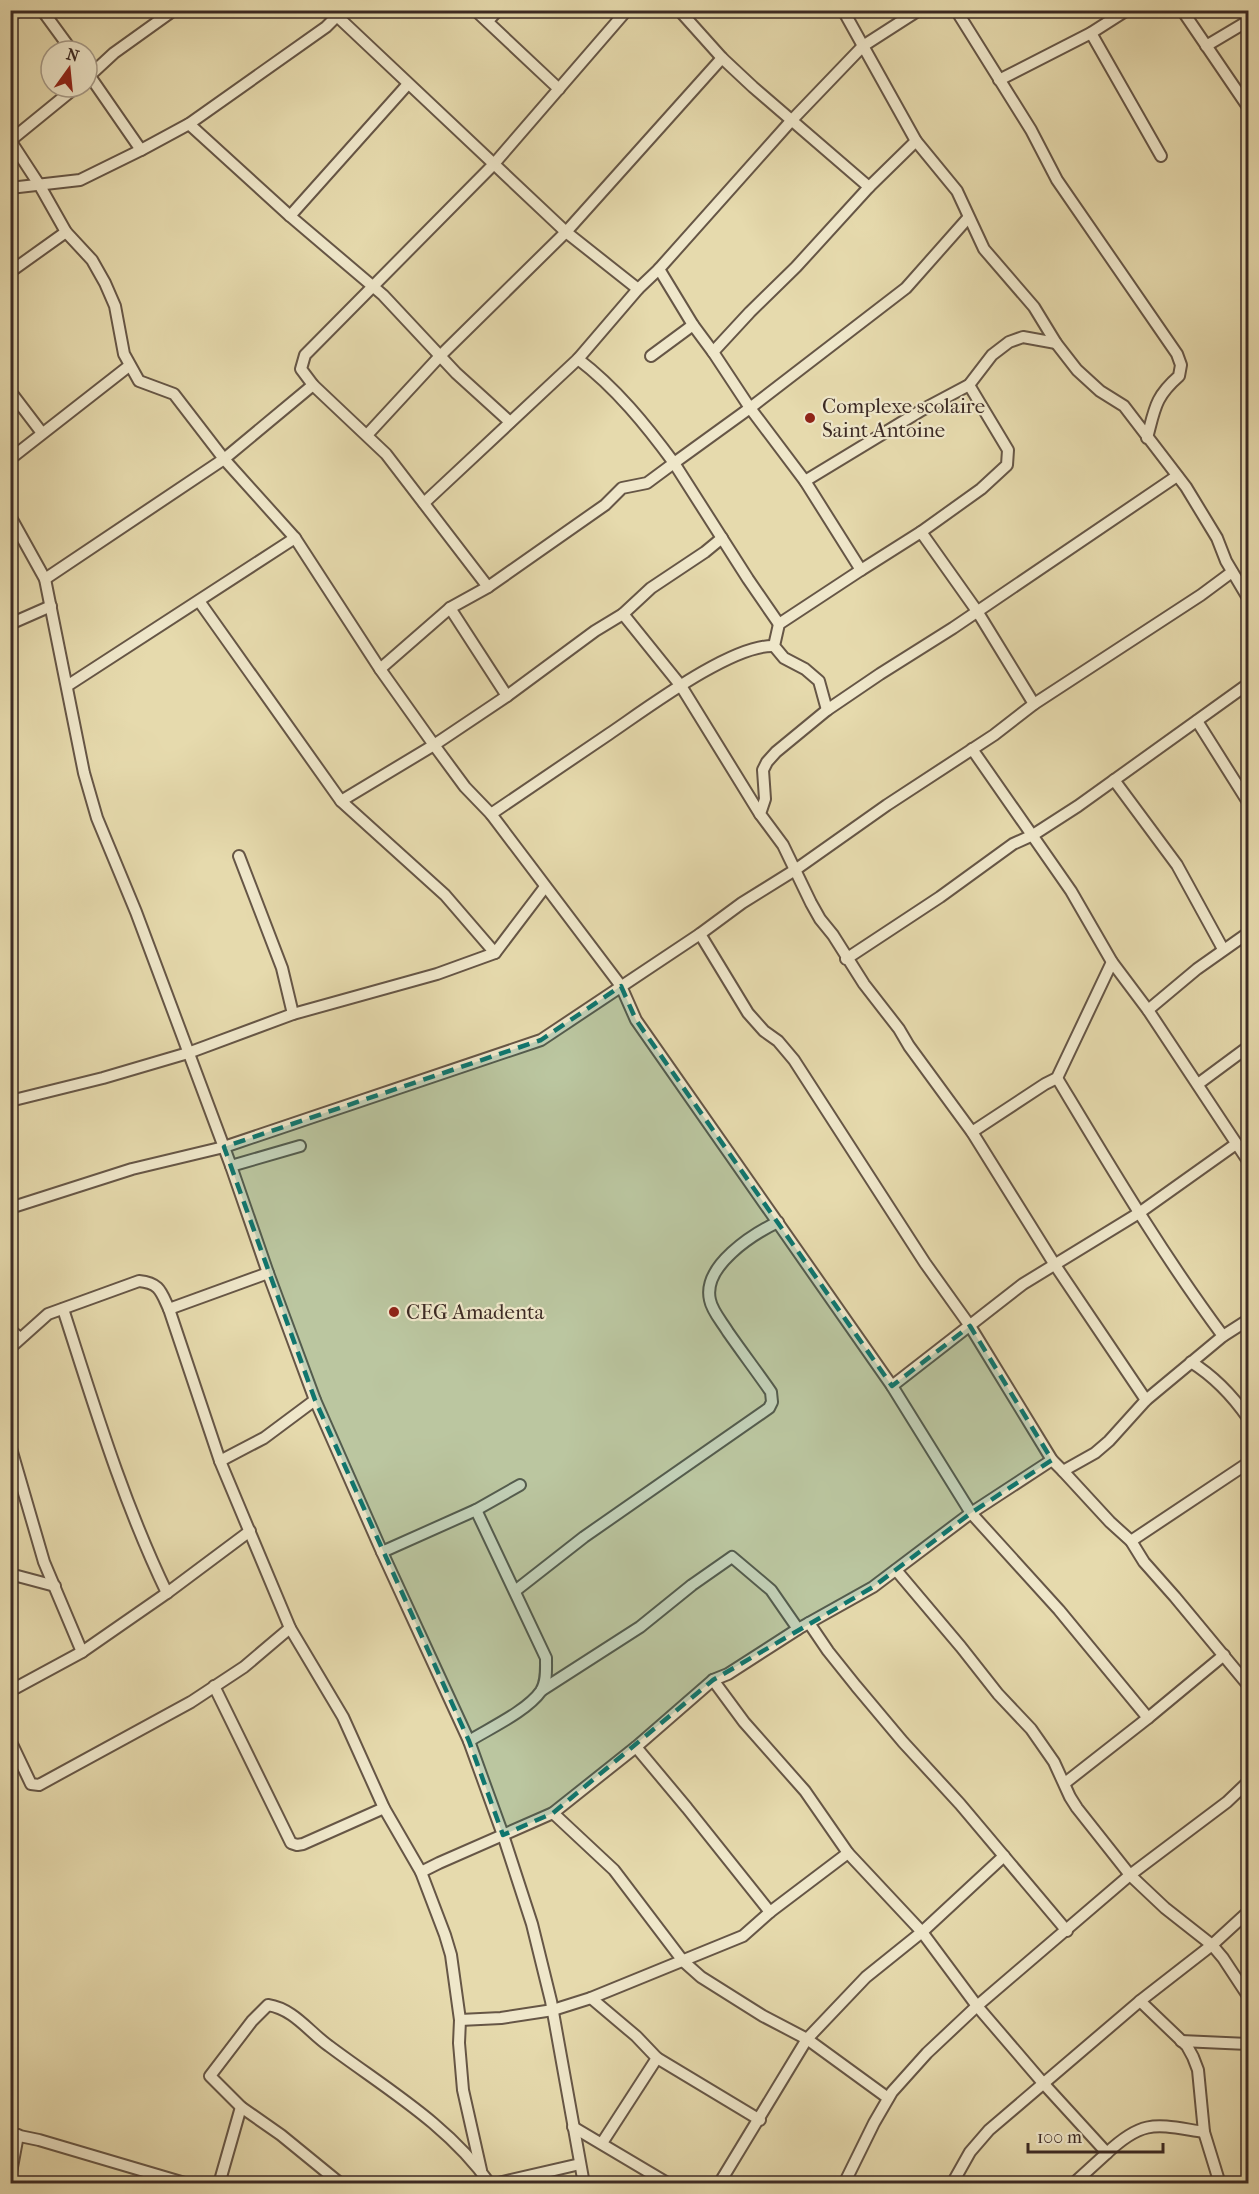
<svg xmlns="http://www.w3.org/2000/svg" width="1259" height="2194" font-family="'IM FELL French Canon',serif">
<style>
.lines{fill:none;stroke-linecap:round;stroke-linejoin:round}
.minor-casing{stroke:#665646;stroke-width:14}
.minor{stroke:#efe7ca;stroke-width:10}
.marked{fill:#0f766e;fill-opacity:0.2;stroke:#0f766e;stroke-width:4.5;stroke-dasharray:12 8;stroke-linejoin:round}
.poi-dot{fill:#8f2418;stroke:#efe7ca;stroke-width:2}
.labels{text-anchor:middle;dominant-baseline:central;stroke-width:4.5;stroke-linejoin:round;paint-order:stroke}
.poi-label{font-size:21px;fill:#3c2a24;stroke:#efe7ca;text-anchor:start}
</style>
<rect width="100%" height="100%" fill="#e6daad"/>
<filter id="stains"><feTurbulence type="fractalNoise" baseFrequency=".00333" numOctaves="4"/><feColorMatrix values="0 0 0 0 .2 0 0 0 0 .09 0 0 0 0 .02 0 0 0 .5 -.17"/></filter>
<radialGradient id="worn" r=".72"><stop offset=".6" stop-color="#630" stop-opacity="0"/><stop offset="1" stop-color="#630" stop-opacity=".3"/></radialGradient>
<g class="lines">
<defs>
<g id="minor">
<path d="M42,10L72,51"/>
<path d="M475,10L559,89"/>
<path d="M679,10L722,58L753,87L869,187"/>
<path d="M843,10L916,141L957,191L984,249L1034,307L1056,343L1077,370L1100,391L1124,406L1186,487L1217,538L1226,561L1248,598"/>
<path d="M956,10L1031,130L1057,180L1177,354L1181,365L1179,376C1155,397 1155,408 1147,438"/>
<path d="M1182,10L1248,107"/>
<path d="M10,17L19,10"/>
<path d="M338,17L566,232L638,289"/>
<path d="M488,21L498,10"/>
<path d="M1091,33L1161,156"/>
<path d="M1206,46L1248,21"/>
<path d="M87,72L141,150"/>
<path d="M87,78L114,53L174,10"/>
<path d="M999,80L1091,33L1127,10"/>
<path d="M189,124L290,216L383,295L456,373L510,422"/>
<path d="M10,140L40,186L66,232L92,260L105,283L115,306L124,354L139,381L174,394L224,459L295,538L380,669L434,745L465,787L491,814L621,986L636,1020L892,1386L971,1513L1059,1610L1148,1718"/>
<path d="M11,140L76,87"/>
<path d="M10,188L80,180L141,150L189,124L326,27L343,10"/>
<path d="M290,216L408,84"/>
<path d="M659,269L693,325L713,352L750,408L805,481L861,570L779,624L774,646L784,658L805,669L819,681L827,710"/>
<path d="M10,272L66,232"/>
<path d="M713,352L750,312L796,267L869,187L916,141"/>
<path d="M651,356L693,325"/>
<path d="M10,391L42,433"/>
<path d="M367,435L440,356L566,232L722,58"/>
<path d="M10,459L129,366"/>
<path d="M805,481L922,410L969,385L992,355L1009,342L1023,337L1056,343"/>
<path d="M424,503L578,359L638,289L659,269L791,121L863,46L919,10"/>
<path d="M10,516L45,579L84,773L97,818L136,912L231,1166L268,1273L315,1400L382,1552L469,1741L503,1835L532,1924L551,2001L584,2184"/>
<path d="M921,532L981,489L1007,465L1008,450L969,385"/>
<path d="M861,570L921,532L977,611L1034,704"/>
<path d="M45,579L224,459L313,385"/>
<path d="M488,587L386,454L313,385L301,369L305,355L493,165L627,10"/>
<path d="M199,601L341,801L445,895L495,953"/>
<path d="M450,608L507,696"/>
<path d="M623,614L681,686L760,814"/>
<path d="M10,624L51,606"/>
<path d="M779,624L748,579L674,463L750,408L906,288L968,218"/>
<path d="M380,669L450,608L488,587L605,505L622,488L647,483L674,463C646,425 616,388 578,359"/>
<path d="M67,686L295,538"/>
<path d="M1197,721L1248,802"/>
<path d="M972,749L1071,891L1112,962L1148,1010L1248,1161"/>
<path d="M1114,780L1177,865L1223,949"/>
<path d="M341,801L434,745L507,696L595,631L623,614L651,588L705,552L722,538"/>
<path d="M491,814C531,787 570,760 609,734C646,709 732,644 774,646"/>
<path d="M239,856L282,968L293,1014"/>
<path d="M700,934L748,1013L764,1031L778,1041L794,1060L925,1263L970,1326L1052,1460L1063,1471L1095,1453L1109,1441L1146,1400L1223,1336L1248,1320"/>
<path d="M846,959L940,897L1013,844L1033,835L1078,806L1248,684"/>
<path d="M1148,1010L1197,969L1248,933"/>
<path d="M1057,1078C1110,1166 1162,1254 1223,1336"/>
<path d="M1198,1084L1248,1047"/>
<path d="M10,1101L103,1078L188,1053L293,1014L437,974L495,953L545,887"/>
<path d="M972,1132L1045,1084L1057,1078L1112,962"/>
<path d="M231,1166L300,1146"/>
<path d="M10,1208L132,1169L224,1147L541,1040L700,934L742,903L795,870L887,805L994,735L1034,704L1201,595L1232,572"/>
<path d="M63,1309C94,1405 123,1502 167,1593"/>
<path d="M169,1309L220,1461L290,1628L343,1717L384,1808L421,1872L445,1935L451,1955L460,2020L459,2043L463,2090L481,2170"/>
<path d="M10,1330L20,1338"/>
<path d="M10,1348L48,1314L139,1281C160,1283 161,1292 169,1309L268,1273"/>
<path d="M1191,1362C1215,1377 1232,1395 1248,1418"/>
<path d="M892,1386L1023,1284L1139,1213L1236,1144"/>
<path d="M1146,1400L1055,1265L972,1132L909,1046L899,1029L864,984L833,935L820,919L811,903L783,845L760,814L765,799L763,770L767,762L776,752L827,710L880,674L953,628L1177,476"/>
<path d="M10,1445L44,1562L82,1652"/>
<path d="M220,1461L264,1438L315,1400"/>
<path d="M1063,1471L1110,1522L1131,1541L1144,1562L1175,1597L1248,1685"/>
<path d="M1131,1541L1248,1463"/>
<path d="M382,1552L476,1510L520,1485"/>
<path d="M896,1570L961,1647L998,1694L1031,1729L1054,1762L1070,1797L1077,1808L1130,1875L1165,1908L1212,1945L1223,1958L1248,1996"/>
<path d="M10,1574L55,1586"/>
<path d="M515,1591L584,1537L769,1408L772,1402L771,1392C757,1372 742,1352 728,1332C722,1322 712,1311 710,1300C702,1266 753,1234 778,1222"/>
<path d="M809,1623L828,1651L856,1686L903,1742L960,1804L1067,1931"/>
<path d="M713,1680L744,1722L805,1791L848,1853L922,1932L977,2006L1043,2083L1107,2153L1073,2184"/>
<path d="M214,1686L291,1843L297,1845L303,1844L384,1808"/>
<path d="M542,1690L640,1627L692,1585L732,1557L771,1590L798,1629"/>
<path d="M10,1691L82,1652L167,1593L250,1531"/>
<path d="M10,1740L31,1784L39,1785L191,1702L244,1667L290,1628"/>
<path d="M469,1741C490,1728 527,1711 541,1691C547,1682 546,1669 546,1658L476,1510"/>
<path d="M636,1747L687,1808L770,1912"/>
<path d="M1065,1783L1148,1718L1224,1655"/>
<path d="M553,1813L614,1870L683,1961L701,1977L763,2016L807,2039L888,2098"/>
<path d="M421,1872L439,1863L553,1813L636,1747L713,1680L728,1674L798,1629L873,1587L971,1513L1052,1460"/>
<path d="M591,1998L636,2036L657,2058L760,2120"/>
<path d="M1140,2001L1187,2046L1193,2057L1198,2070L1204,2132L1220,2184"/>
<path d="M460,2020L501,2018L553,2010L591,1998L743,1936L770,1912L848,1853"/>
<path d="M1181,2041L1248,2044"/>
<path d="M573,2127L669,2184"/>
<path d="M10,2134L39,2140L188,2184"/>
<path d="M602,2143L657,2058"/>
<path d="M1107,2153C1144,2118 1157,2125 1204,2132"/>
<path d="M10,2178L18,2135"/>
<path d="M219,2184L241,2107"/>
<path d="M341,2184L281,2135L241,2107L210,2076L252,2021L268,2005C294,2009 309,2032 329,2046C385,2088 449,2125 490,2184"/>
<path d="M494,2184L580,2164"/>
<path d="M719,2184L807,2039L866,1977L922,1932L1004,1856"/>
<path d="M844,2184L874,2123L892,2092L927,2053L977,2006L1130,1875L1227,1802L1248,1782"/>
<path d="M952,2184L970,2152L989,2130L1140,2001L1212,1945L1248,1912"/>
</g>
</defs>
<use href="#minor" class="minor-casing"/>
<use href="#minor" class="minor"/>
</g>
<path class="marked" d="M621,986L636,1020L892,1386L970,1326L1052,1460L971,1513L873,1587L713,1680L553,1813L503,1835L469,1741L315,1400L224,1147L541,1040Z"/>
<g class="poi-dot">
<circle cx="810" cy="418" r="6"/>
<circle cx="394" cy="1312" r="6"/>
</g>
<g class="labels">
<g class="poi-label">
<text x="822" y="406">Complexe scolaire<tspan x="822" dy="24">Saint Antoine</tspan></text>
<text x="406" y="1312">CEG Amadenta</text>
</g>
</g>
<rect width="1259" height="2194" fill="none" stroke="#e6daad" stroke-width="36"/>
<rect x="12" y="12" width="1235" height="2170" fill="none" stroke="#3c2a24" stroke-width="3"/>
<rect x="18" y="18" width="1223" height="2158" fill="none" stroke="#3c2a24" stroke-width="1.5"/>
<g transform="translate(69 69) rotate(15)"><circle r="28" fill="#efe7ca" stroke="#a79b88" stroke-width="1.5"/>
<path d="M0-4.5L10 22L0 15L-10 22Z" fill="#8f2418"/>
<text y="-9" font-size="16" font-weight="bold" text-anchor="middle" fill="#3c2a24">N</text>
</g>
<path d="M1028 2143v9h135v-9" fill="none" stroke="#3c2a24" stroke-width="3"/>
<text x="1037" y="2143" font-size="18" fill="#3c2a24" stroke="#efe7ca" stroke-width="4.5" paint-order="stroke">100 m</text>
<rect width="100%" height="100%" filter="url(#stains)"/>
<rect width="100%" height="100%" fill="url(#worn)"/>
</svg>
